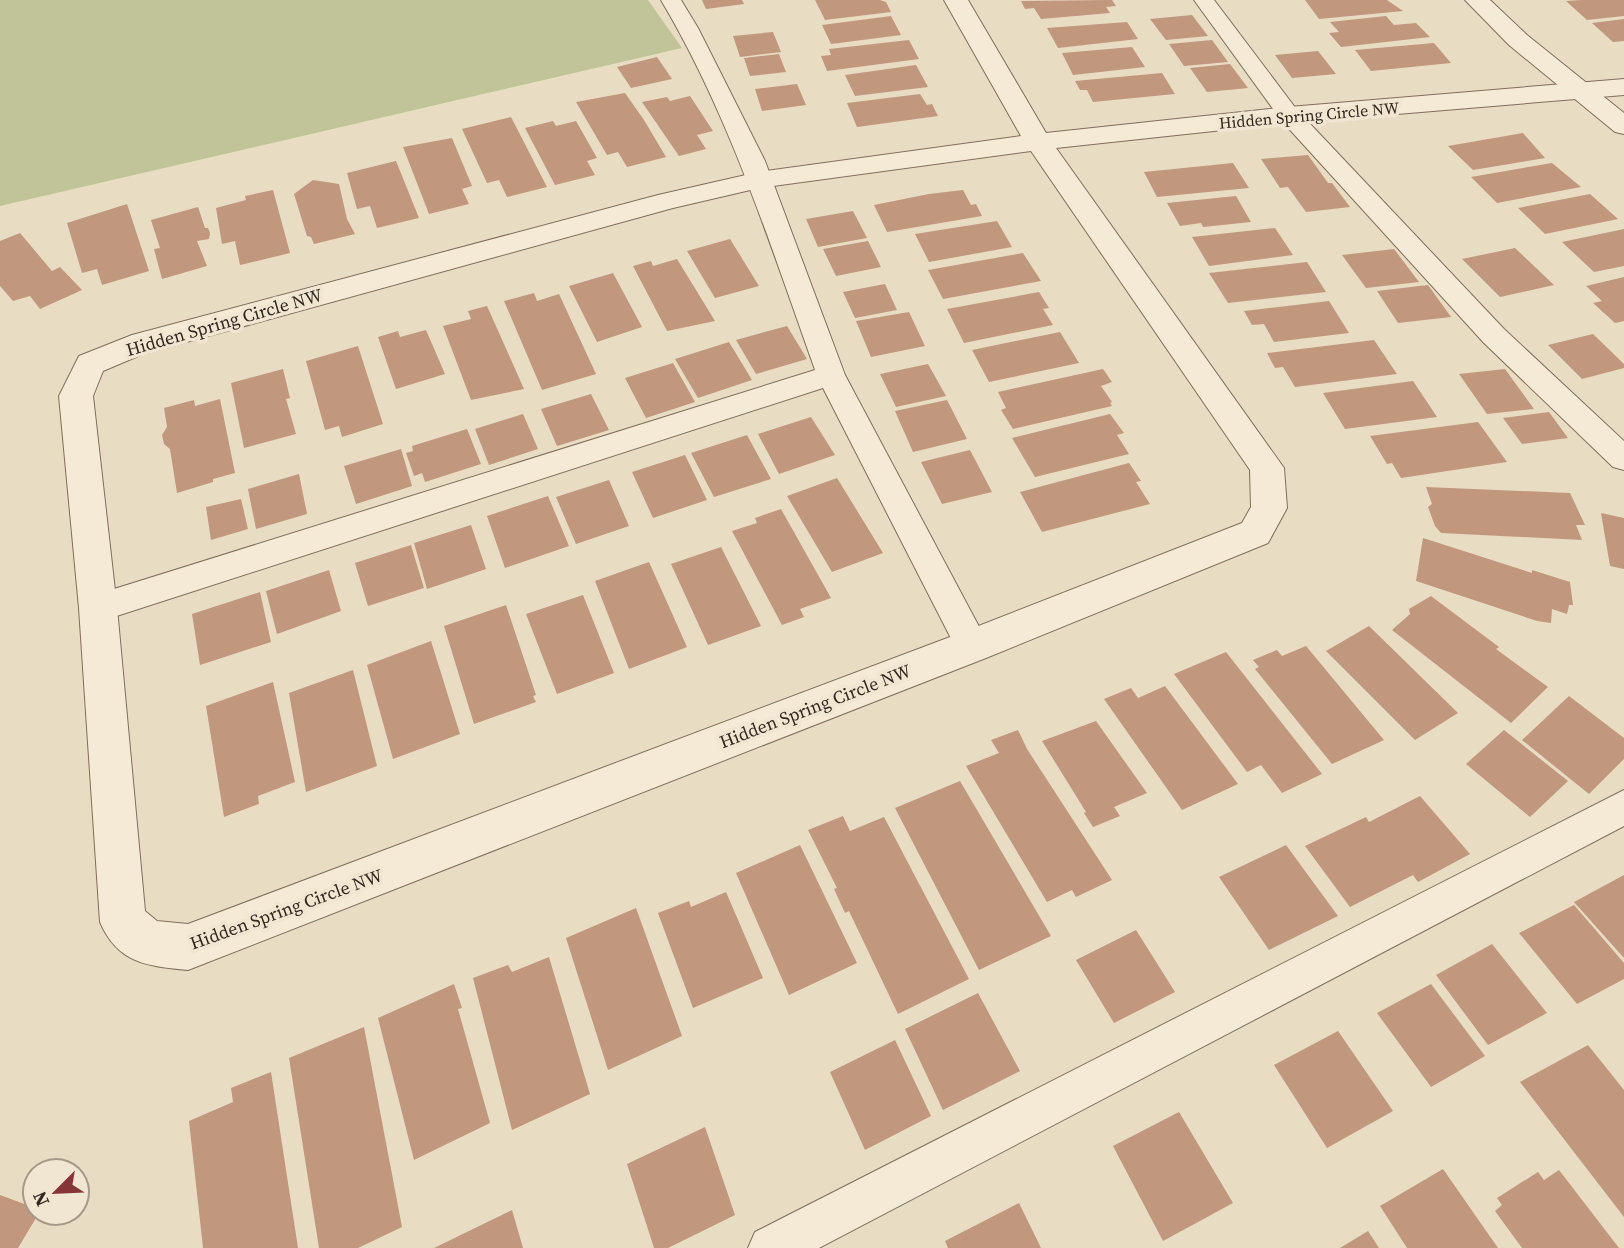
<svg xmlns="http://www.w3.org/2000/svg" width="1624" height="1248" font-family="'Source Serif 4',serif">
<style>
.green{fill:#c0c498}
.building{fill:#c1977d}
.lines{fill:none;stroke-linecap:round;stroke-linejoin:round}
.service-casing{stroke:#806e5c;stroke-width:2}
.minor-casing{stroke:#806e5c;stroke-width:2}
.tertiary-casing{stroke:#806e5c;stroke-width:2}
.service{fill:#f4ead5;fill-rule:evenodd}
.minor{fill:#f4ead5;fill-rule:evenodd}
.tertiary{fill:#f4ead5;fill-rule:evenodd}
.labels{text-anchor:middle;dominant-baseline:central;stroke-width:7;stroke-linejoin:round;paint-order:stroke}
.far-street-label{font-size:16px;fill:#31271e;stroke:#f0e6d1}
.street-label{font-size:18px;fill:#31271e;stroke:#f0e6d1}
</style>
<rect width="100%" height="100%" fill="#e8dcc3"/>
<path class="green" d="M0,0H648L682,48L0,206Z"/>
<g class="building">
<path d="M702,0H742L744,4L706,9Z"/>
<path d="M815,0H880L886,2L891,12L825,20Z"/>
<path d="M1112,0L1116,6L1106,7L1110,13L1041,19L1034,8L1025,9L1021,1Z"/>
<path d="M1305,0H1387L1403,11L1319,19Z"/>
<path d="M1582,0H1624V16L1587,20L1566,1Z"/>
<path d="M1192,15L1208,36L1166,40L1150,19Z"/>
<path d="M891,16L901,35L831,44L822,25Z"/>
<path d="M1386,16L1394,25L1416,23L1430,37L1341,47L1329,33L1339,32L1330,22Z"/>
<path d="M1624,19V41L1613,42L1592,23Z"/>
<path d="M1127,22L1138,39L1058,48L1047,28Z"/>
<path d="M773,32L781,52L740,57L733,36Z"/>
<path d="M909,40L919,59L827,71L821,56L831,55L829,49Z"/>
<path d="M1212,40L1228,62L1184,66L1169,44Z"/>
<path d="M1434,43L1451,63L1371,71L1355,50Z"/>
<path d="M1132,47L1145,67L1073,75L1062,53Z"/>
<path d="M1318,51L1336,74L1292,78L1275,55Z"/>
<path d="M779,54L786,72L750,76L744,58Z"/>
<path d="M657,57L672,79L631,88L617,67Z"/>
<path d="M1230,64L1248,88L1207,92L1190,68Z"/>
<path d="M916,65L928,87L855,96L845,75Z"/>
<path d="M1162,73L1175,94L1093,102L1087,90H1080L1075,81Z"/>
<path d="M797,84L806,105L762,111L755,89Z"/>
<path d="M625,93L644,120L666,157L627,167L618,152L607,155L576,102Z"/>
<path d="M920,94L927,105L932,104L938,116L857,127L847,103Z"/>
<path d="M690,96L713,131L697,135L706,149L679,156L642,102L667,97L670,101Z"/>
<path d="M511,117L547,187L507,197L499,180L487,183L462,129Z"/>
<path d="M553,121L556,126L576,121L597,158L587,161L595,175L555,185L525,128Z"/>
<path d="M1523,133L1545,158L1473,170L1448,146Z"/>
<path d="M452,138L472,186L462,189L469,204L429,214L403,147Z"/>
<path d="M1308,155L1328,183H1332L1350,207L1306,212L1288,187L1280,188L1261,159Z"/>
<path d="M396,161L419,218L377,228L370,206L357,209L347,173Z"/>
<path d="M1233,163L1249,188L1157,197L1144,172Z"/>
<path d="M1552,163L1581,187L1497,203L1471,177Z"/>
<path d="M313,180L339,184L347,219L355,234L314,244L311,237L307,236L294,194Z"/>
<path d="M273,190L290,253L240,265L235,241L222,244L216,208L246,200L245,196Z"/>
<path d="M963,190L971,205L976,204L982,216L887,232L874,205L929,194Z"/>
<path d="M1590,194L1618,219L1545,234L1518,208Z"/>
<path d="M1236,196L1251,222L1203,227L1201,223L1180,226L1167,203Z"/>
<path d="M127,204L149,271L102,285L97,269L82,273L67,223Z"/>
<path d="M198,207L205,228H208L210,233L209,239L197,241L207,266L162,279L154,249L160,248L151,220Z"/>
<path d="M853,211L867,238L818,247L806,219Z"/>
<path d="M997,221L1012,247L929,262L915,234Z"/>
<path d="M1275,228L1293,255L1209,266L1192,237Z"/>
<path d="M1624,229V266L1594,272L1562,242Z"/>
<path d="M20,233L52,271L60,267L82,290L40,309L30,296L13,301L0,286V241Z"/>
<path d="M730,239L759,286L715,298L687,251Z"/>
<path d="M868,241L881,267L836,276L823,249Z"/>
<path d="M1515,248L1554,285L1500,297L1462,259Z"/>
<path d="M1394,249L1419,282L1366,288L1342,255Z"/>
<path d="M1023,253L1041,281L943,299L928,270Z"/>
<path d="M677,259L715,321L667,331L633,266L651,261L653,266Z"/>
<path d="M1307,262L1326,292L1228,303L1209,273Z"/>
<path d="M613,273L642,327L597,342L569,286Z"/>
<path d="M1624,277V321L1615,323L1593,303L1602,301L1586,286Z"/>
<path d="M885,284L897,310L855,318L843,292Z"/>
<path d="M1428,285L1451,317L1398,323L1377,291Z"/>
<path d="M1039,292L1049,308L1043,309L1053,325L964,343L947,309Z"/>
<path d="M534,293L537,301L559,294L596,374L542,390L504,301Z"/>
<path d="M1329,301L1349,333L1274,342L1264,324L1252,325L1244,311Z"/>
<path d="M487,306L524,389L471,400L443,326L471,319L468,311Z"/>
<path d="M909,312L925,346L871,357L856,321Z"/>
<path d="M787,326L807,359L756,374L736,340Z"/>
<path d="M426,330L445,374L396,389L378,337L398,331L400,337Z"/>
<path d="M1060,332L1079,363L989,382L972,350Z"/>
<path d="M1593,334L1624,364V368L1582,379L1548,345Z"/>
<path d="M1374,340L1397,374L1295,387L1283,367L1275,368L1267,353Z"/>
<path d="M729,342L752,380L698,398L675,359Z"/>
<path d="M358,346L383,424L342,437L339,426L325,430L306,361Z"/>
<path d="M673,363L695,402L646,418L625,378Z"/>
<path d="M928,364L946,396L896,407L880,374Z"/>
<path d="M283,369L290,398L286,399L296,434L244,448L231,383Z"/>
<path d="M1103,369L1112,382L1101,386L1112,402L1110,403L1112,406L1013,429L1001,410L1006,408L998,392Z"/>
<path d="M1505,369L1534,409L1487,414L1459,374Z"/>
<path d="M1413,381L1437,417L1345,429L1323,393Z"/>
<path d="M591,394L609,430L557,446L541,409Z"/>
<path d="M220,399L235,473L213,479V482L177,493L170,449L164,444L162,435L167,427L164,408L194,400L195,406Z"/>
<path d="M947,400L967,439L913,452L895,411Z"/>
<path d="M1549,412L1568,438L1522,444L1503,418Z"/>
<path d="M523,414L538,449L489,465L475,429Z"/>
<path d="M1110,414L1124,433L1117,435L1129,454L1035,477L1012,438Z"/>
<path d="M811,417L835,455L779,474L758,434Z"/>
<path d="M1478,422L1507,462L1401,478L1392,463L1387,464L1370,436Z"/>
<path d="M467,429L481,464L425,482L422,473L414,476L406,453L413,451L412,446Z"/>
<path d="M747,435L771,479L714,497L691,453Z"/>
<path d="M401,449L412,486L356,504L344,466Z"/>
<path d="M970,450L992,492L942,504L921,462Z"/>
<path d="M685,455L707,500L653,518L632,472Z"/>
<path d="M1129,463L1141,481L1136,482L1150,504L1042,532L1020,492Z"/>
<path d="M299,474L307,514L256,529L248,489Z"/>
<path d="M837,478L883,553L832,572L787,496Z"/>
<path d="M609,480L629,526L576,544L556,497Z"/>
<path d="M1426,487L1570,493L1585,525H1576L1582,540L1441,533L1435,526L1428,507L1432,504Z"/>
<path d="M548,496L569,546L505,568L487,516Z"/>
<path d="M241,499L248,529L211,540L206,507Z"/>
<path d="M781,509L831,598L800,609L804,617L782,625L732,531L757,523L755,518Z"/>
<path d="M1601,513L1624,518V569L1610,566Z"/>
<path d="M471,525L486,569L427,589L414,543Z"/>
<path d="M1423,538L1532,573V570L1570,582L1573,605H1569L1567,614L1552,609L1551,623L1537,621L1416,581Z"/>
<path d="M411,545L424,588L368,606L355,563Z"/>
<path d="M721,547L761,626L708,645L671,564Z"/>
<path d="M649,562L687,647L629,669L595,581Z"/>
<path d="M329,570L341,611L277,634L266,591Z"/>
<path d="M260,592L271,642L200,665L192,614Z"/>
<path d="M583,595L614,673L557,694L526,614Z"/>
<path d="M1431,596L1499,647L1496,649L1548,687L1511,723L1392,630L1410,614L1409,609Z"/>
<path d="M506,605L536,695L533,696L536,702L474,724L444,626Z"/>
<path d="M1369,626L1458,713L1415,740L1326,651Z"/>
<path d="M431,641L460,734L393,759L367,665Z"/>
<path d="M1306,646L1384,740L1332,764L1255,669L1259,667L1253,660L1277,650L1282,656Z"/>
<path d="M1226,652L1322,774L1282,793L1261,765L1247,772L1174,674Z"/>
<path d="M353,670L377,766L306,792L289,693Z"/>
<path d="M273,682L295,782L258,796L259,804L224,817L206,706Z"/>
<path d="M1165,686L1238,784L1182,810L1104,699L1131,688L1138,698Z"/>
<path d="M1569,696L1624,738V759L1589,794L1522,740Z"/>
<path d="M1096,721L1147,793L1114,807L1120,816L1093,827L1084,813L1086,812L1042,741Z"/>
<path d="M1018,730L1027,749L1112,880L1076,897L1072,890L1047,902L966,766L999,753L991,740Z"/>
<path d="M1504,730L1568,781L1530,817L1466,764Z"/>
<path d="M960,781L1051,936L979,970L895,808Z"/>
<path d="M1420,796L1470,854L1418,882L1413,875L1350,907L1305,846L1366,817L1369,822Z"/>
<path d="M843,816L850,831L884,817L969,979L898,1014L849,911L845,913L834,889L837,888L808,830Z"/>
<path d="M800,845L857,963L789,995L736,873Z"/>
<path d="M1286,845L1338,916L1269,950L1219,877Z"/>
<path d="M1624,875V958L1574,902Z"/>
<path d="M726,892L763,978L693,1008L658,913L689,901L691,907Z"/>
<path d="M1574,905L1624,963V979L1577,1004L1519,933Z"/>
<path d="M636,908L682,1036L608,1070L566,938Z"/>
<path d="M1136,930L1175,992L1114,1023L1076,960Z"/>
<path d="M1492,944L1547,1013L1488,1045L1436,975Z"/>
<path d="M549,957L590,1094L512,1130L473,978L508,965L512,972Z"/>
<path d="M454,984L462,1008L458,1009L490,1123L414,1160L378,1018Z"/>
<path d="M1431,984L1485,1056L1431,1087L1377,1013Z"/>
<path d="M978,993L1020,1071L943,1110L905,1029Z"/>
<path d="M364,1027L402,1227L358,1248H319L289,1058Z"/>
<path d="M1338,1031L1393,1111L1327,1148L1274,1065Z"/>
<path d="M895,1040L931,1116L865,1150L830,1072Z"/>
<path d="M1588,1045L1624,1090V1217L1520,1082Z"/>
<path d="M271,1072L298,1248H203L189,1121L233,1102L231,1088Z"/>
<path d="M1179,1112L1233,1203L1163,1241L1113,1146Z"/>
<path d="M705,1127L735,1215L668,1248H654L627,1164Z"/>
<path d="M1443,1169L1498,1248H1407L1380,1206Z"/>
<path d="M1559,1170L1619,1248H1522L1495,1211L1502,1205L1497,1198L1538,1172L1544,1180Z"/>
<path d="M0,1195L35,1208V1213H39L18,1248H0Z"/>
<path d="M1019,1203L1041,1248H948L945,1241Z"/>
<path d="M512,1210L523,1248H434Z"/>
<path d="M1368,1231L1379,1248H1340Z"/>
</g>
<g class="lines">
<defs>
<g id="service">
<path d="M661,0H681L698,28L765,161L845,375L984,636L989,646L984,656L972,660L960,656L823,388L98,622L86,618L82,608L86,598L98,594L815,370C770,244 730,116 661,0Z"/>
<path d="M1194,0H1214L1297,110L1504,329L1624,441V470L1613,467L1484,343L1281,120Z"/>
<path d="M1624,790V826L819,1248H748L755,1232Z"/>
</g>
<path id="minor" d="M944,0H968L1046,133L1289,107L1624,79V95L1289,123L1056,148L1284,468L1287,508L1268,543L986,658L188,970C148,966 118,964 100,922L79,608L59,396L79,356L132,335L658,195L759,172L1021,136ZM1031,151L1250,470L1251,507L1242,523L958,634L188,924L157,921L145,911L117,608L93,396L103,371L143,354L673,208L759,188Z"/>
<path id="tertiary" d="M1465,0H1490L1527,35L1624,113V134L1615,132L1509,45Z"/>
</defs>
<use href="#service" class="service-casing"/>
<use href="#minor" class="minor-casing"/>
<use href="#tertiary" class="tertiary-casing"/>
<use href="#service" class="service"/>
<use href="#minor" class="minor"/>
<use href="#tertiary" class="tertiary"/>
</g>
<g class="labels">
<g class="far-street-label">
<text transform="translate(1309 115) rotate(-5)">Hidden Spring Circle NW</text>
</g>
<g class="street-label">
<text transform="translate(224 322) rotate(-16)">Hidden Spring Circle NW</text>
<text transform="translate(815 706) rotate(-21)">Hidden Spring Circle NW</text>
<text transform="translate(286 909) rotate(-20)">Hidden Spring Circle NW</text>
</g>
</g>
<g transform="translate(56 1192) rotate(246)"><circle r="33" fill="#f0e6d1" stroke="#a49a89" stroke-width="2"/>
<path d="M0-5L12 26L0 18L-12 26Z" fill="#873437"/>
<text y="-10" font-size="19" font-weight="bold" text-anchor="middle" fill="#31271e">N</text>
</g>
</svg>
